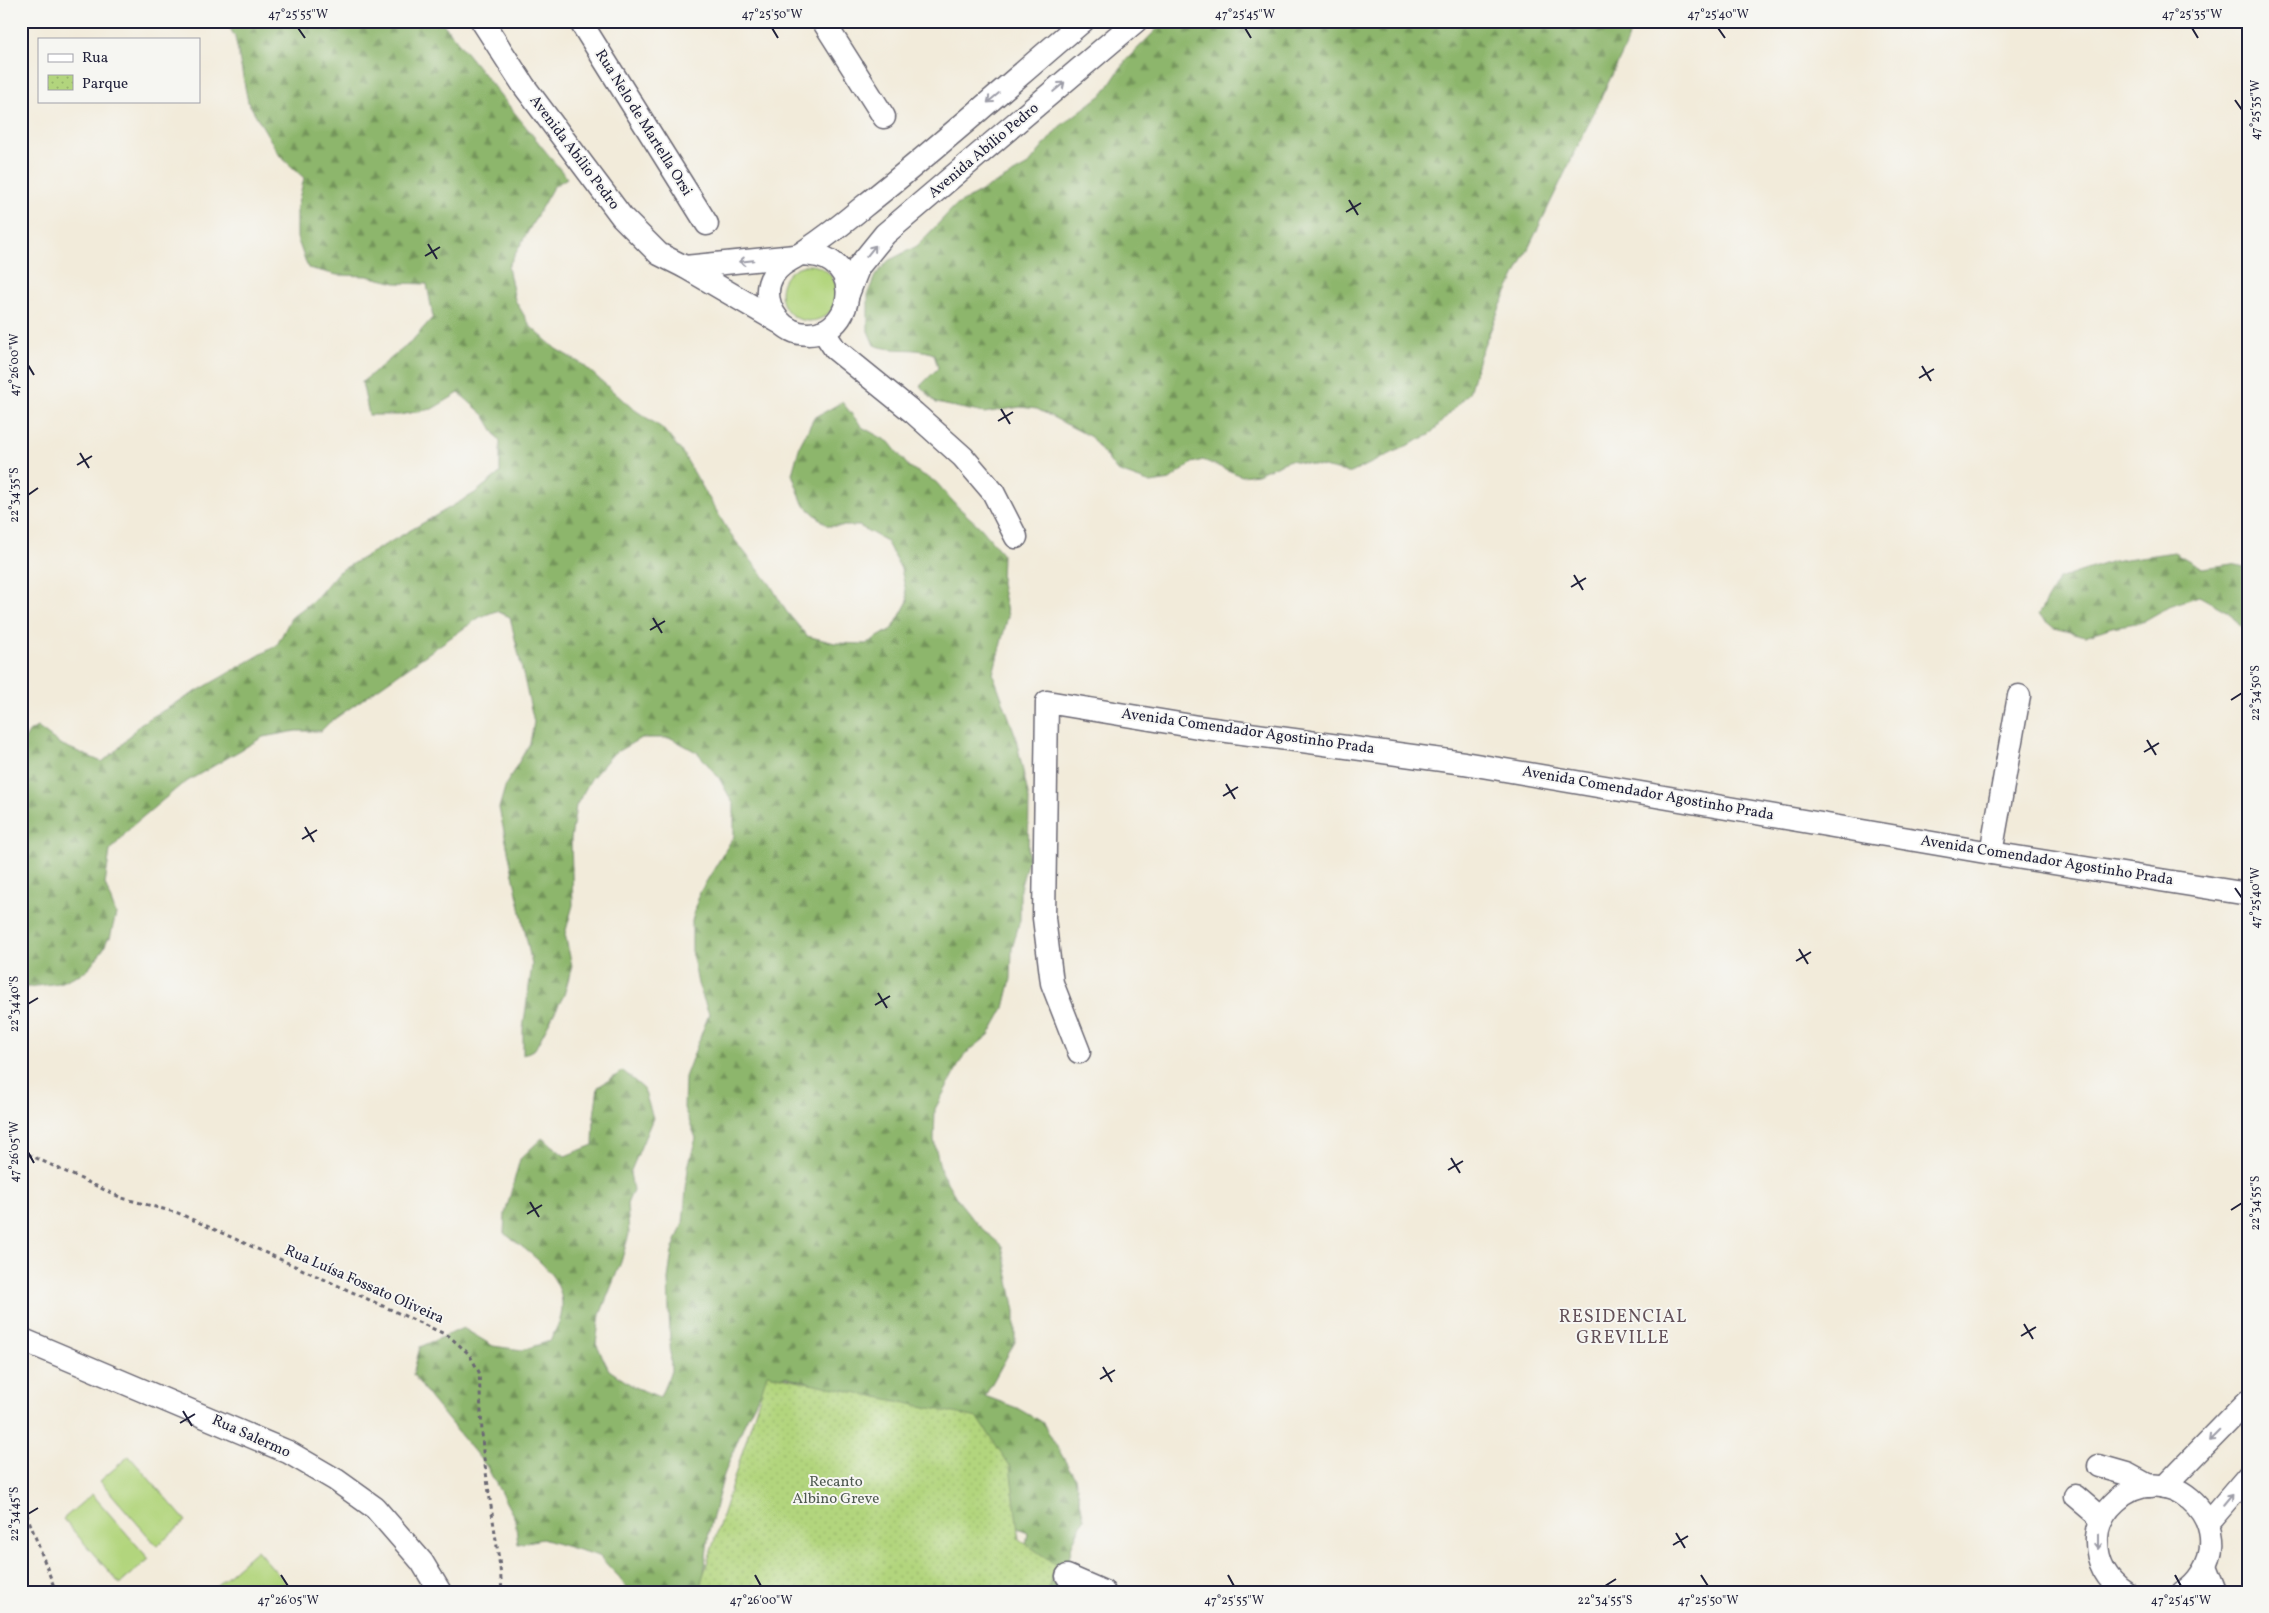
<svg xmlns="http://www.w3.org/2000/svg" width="2269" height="1613" font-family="Vollkorn,serif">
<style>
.green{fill:#b2d57d;stroke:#6a7c5c}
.forest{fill:url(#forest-firs);stroke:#586c54}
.park{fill:url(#park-dots);stroke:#6a7c5c}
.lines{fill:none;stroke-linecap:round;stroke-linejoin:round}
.minor-casing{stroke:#6b6873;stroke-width:25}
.path{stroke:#6b6873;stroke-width:3;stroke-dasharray:4 4;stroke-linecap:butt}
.minor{stroke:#fff;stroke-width:22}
.oneway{stroke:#9c9ca7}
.ticks{fill:none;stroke:#22223b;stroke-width:2}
.labels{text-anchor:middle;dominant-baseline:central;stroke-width:4;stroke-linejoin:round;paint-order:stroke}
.street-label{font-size:15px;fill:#22223b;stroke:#f6f6f2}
.park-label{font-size:15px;fill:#4d584f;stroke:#f6f6f2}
.quarter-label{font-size:18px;letter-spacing:1px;fill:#645159;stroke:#f6f6f2}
.neatline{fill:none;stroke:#22223b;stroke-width:2}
.ticks-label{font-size:12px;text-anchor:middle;fill:#22223b}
</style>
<defs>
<pattern id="forest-firs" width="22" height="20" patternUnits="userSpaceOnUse" patternTransform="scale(1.25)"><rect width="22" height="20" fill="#8db66c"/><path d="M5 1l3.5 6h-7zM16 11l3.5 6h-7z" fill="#73945a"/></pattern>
<pattern id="park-dots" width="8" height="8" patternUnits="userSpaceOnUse" patternTransform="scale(1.25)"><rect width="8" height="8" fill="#b2d57d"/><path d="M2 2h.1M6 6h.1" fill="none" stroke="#99b76d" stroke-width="1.8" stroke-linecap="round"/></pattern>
</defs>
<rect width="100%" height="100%" fill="#f6f6f2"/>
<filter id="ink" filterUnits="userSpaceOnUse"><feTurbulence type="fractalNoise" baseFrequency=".02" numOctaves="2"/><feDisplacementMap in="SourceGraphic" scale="10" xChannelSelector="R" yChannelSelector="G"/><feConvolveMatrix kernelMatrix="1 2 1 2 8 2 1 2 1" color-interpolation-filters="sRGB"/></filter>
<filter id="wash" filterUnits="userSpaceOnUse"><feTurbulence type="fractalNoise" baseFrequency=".0096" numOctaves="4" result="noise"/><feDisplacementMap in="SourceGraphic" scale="20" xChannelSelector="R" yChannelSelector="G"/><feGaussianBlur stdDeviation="1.12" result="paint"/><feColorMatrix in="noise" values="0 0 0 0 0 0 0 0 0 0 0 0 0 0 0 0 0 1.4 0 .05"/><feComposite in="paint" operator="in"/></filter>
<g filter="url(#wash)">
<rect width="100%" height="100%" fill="#f2ebda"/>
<g class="green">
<circle cx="809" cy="293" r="28"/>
<path d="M129,1456L186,1521L157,1546L100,1481Z"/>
<path d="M92,1494L149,1559L120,1584L63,1519Z"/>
<path d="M257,1550L293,1591L209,1592Z"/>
</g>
<g class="forest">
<path d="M226,21H441L567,178L553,187L508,267L515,300L531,327L556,349L582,364L632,408L662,428L682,452L730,534L770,584L786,611L807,636L835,643L866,644L893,628L908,601L901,569L886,541L859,526H828L803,504L792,474L800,445L814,418L842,402L862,427L889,442L909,467L936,482L957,506L981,528L1002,553L1001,584L1008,616L993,674L1015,734L1029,799L1028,860L1020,889V920L1012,949L1011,979L1004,1008L989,1035L964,1055L935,1109L934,1140L941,1172L957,1199L977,1224L1002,1246L1015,1311V1342L985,1396L1017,1408L1043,1423L1075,1478L1084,1519L1072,1544L1067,1571L1068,1592H1013L1024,1562L1028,1532L1010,1525L811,1383L784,1376L759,1395L745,1422L724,1475L709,1531L702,1592H628L620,1578L599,1556L542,1539L518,1544L515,1519L487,1467L430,1398L413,1374L420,1347L463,1328L493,1346L522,1350L550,1341C554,1333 559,1324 561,1316C569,1277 531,1254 504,1233L505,1214L520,1159L542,1138L565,1156L593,1145L594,1116L598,1087L623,1071L644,1089L653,1118L630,1173L633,1190L627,1204L629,1234L621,1262L600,1315L596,1344L609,1370L634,1387L660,1397L671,1371L668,1279L672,1251L683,1223L688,1167L696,1138L684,1108L685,1077L709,1014L698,984L692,952V921L700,892L734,836V805L719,778L698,753L671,738H641L613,754L591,779L576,806L571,839L573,905L565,934L572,966L564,995L535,1049L523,1055V1029L532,965L499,808L506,784L530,743L534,722L510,617L496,611L480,617L330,722L321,731H296L263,737L181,785L132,826L110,851L105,884L116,914L110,938H108L104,948L87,971L59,983L21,988V746L29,732L37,727L60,744L102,762L118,749L140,724L277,645L291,618L316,598L338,572L475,493L500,473V442L484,415L459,393L432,409L399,415H369L362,382L411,342L433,317L427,284L396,283L367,276L337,275L308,268L297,238V207L304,178L280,156L248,102L235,37Z"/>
<path d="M1165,21H1633L1626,46L1501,305L1479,358L1469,393L1429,435L1351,473L1290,460L1257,474L1242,476L1203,460L1192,463L1170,480L1151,483L1117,471L1091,437L1037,409L1020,407L984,413L936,403L920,386L938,368L934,354C914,346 894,353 874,345L868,331V293L875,276L888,261L917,246L955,206L1028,165L1059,127L1104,93L1126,60Z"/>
<path d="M2174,552L2202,568L2232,564L2248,568V635L2228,612L2199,596L2172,605L2142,622L2112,627L2085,636L2054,628L2038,615L2059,579L2113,561Z"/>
</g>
<path class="park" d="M767,1374L978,1418L1010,1466L1019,1539L1056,1565L1047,1592H698Z"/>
</g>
<g filter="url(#ink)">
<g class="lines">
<defs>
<g id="minor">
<path d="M482,21L524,86L622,217L659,254L685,267L779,322"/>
<path d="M580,21L707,224"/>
<path d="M823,21L884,117"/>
<path d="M800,254C812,255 822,255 832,262C857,279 850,319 824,331C814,335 800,335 791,330C772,320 761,294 773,275C781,263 791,260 802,253C823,239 844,223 863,207C938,148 1010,83 1083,21"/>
<path d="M685,267L795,256"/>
<path d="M848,294L859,266L885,234L1136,21"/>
<path d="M823,331L835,349L914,413L963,457L993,492L1016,537"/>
<path d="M1991,853L2019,696"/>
<path d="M1079,1052L1052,983L1044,918L1047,702L1198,727L1464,763L1991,853L2248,894"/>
<path d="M21,1339L288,1452L336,1480L375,1508L422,1562L440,1592"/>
<path d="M2099,1466L2127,1474L2149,1486"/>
<path d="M2164,1487L2248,1401"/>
<path d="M2075,1496L2102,1519"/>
<path d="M2208,1523L2248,1476"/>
<path d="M2206,1567L2216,1592"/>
<path d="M1067,1576L1104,1592"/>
<path d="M2125,1592C2105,1579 2096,1561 2097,1537C2098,1523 2106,1510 2116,1501C2164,1456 2237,1518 2202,1573C2197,1581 2190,1588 2183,1592"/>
</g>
</defs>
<use href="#minor" class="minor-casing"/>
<g class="path">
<path d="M21,1151L122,1198L178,1213L449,1336L469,1354L479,1372L483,1452L500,1567L502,1592"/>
<path d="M21,1499L56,1592"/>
</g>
<use href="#minor" class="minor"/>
</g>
<defs><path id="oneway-shaft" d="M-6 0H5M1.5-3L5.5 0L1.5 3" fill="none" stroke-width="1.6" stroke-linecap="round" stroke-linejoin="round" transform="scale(1.25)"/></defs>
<g class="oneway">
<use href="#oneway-shaft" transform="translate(1059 87) rotate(-40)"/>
<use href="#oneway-shaft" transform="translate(993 98) rotate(140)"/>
<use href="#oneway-shaft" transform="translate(871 251) rotate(-51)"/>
<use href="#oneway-shaft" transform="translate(746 261) rotate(174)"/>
<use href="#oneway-shaft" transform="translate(2214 1436) rotate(135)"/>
<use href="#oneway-shaft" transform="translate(2228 1500) rotate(-50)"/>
<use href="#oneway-shaft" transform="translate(2098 1542) rotate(90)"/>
</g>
</g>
<path class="ticks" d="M298,28L305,38M772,28L778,38M1245,28L1251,38M1718,28L1725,38M2192,28L2198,38M2235,100L2242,110M1349,200L1358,215M1346,212L1361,203M428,244L437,259M425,256L440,247M28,365L34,375M1922,366L1931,381M1919,378L1934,369M1001,409L1010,424M998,421L1013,412M80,453L89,468M77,465L92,456M28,495L38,488M1574,575L1583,590M1571,587L1586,578M653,618L662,633M650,630L665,621M2231,700L2242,693M2147,740L2156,755M2144,752L2159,743M1226,784L1235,799M1223,796L1238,787M305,827L314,842M302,839L317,830M2235,888L2242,898M1799,949L1808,964M1796,961L1811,952M878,993L887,1008M28,1004L38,998M875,1005L890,996M28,1152L34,1163M1451,1158L1460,1173M1448,1170L1463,1161M530,1202L539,1217M2231,1210L2242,1203M527,1214L542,1205M2024,1324L2033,1339M2021,1336L2036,1327M1103,1367L1112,1382M1100,1379L1115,1370M183,1411L192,1426M180,1423L195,1414M28,1514L38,1508M1676,1533L1685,1548M1673,1545L1688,1536M281,1575L288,1586M755,1575L761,1586M1228,1575L1234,1586M1701,1575L1708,1586M2175,1575L2181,1586M1605,1586L1616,1579"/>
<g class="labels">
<g class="street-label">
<text transform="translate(643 123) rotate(58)">Rua Nelo de Martella Orsi</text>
<text transform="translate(984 151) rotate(-40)">Avenida Abílio Pedro</text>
<text transform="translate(574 153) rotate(53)">Avenida Abílio Pedro</text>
<text transform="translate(1248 732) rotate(8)">Avenida Comendador Agostinho Prada</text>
<text transform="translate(1648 794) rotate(10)">Avenida Comendador Agostinho Prada</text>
<text transform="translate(2047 861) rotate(9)">Avenida Comendador Agostinho Prada</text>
<text transform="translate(364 1285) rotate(24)">Rua Luísa Fossato Oliveira</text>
<text transform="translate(251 1437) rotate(24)">Rua Salermo</text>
</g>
<g class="park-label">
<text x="836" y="1482">Recanto<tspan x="836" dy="17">Albino Greve</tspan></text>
</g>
<g class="quarter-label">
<text x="1623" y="1317">RESIDENCIAL<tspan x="1623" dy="21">GREVILLE</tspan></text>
</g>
</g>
<rect width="2269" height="1613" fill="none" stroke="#f6f6f2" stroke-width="55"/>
<rect x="38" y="38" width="162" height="65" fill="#f6f6f2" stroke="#a1a1a9"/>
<rect x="48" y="54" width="25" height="8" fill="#ffffff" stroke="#a1a1a9"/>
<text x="82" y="62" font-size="15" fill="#22223b">Rua</text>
<rect x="48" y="75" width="25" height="15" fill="url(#park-dots)" stroke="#a1a1a9"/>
<text x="82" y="88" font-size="15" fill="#22223b">Parque</text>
<rect x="28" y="28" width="2214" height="1558" class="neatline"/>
<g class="ticks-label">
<text x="298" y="18">47°25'55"W</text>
<text x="772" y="18">47°25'50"W</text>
<text x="1245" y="18">47°25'45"W</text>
<text x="1718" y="18">47°25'40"W</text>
<text x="2192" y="18">47°25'35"W</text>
<text transform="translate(2255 110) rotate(-90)" y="4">47°25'35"W</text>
<text transform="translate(14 365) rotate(-90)" y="4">47°26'00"W</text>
<text transform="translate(14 495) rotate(-90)" y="4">22°34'35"S</text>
<text transform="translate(2255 693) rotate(-90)" y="4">22°34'50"S</text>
<text transform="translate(2255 898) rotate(-90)" y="4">47°25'40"W</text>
<text transform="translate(14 1004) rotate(-90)" y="4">22°34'40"S</text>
<text transform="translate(14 1152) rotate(-90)" y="4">47°26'05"W</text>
<text transform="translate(2255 1203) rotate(-90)" y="4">22°34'55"S</text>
<text transform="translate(14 1514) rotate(-90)" y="4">22°34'45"S</text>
<text x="288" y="1604">47°26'05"W</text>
<text x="761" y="1604">47°26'00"W</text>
<text x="1234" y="1604">47°25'55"W</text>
<text x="1605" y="1604">22°34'55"S</text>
<text x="1708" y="1604">47°25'50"W</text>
<text x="2181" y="1604">47°25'45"W</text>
</g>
</svg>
